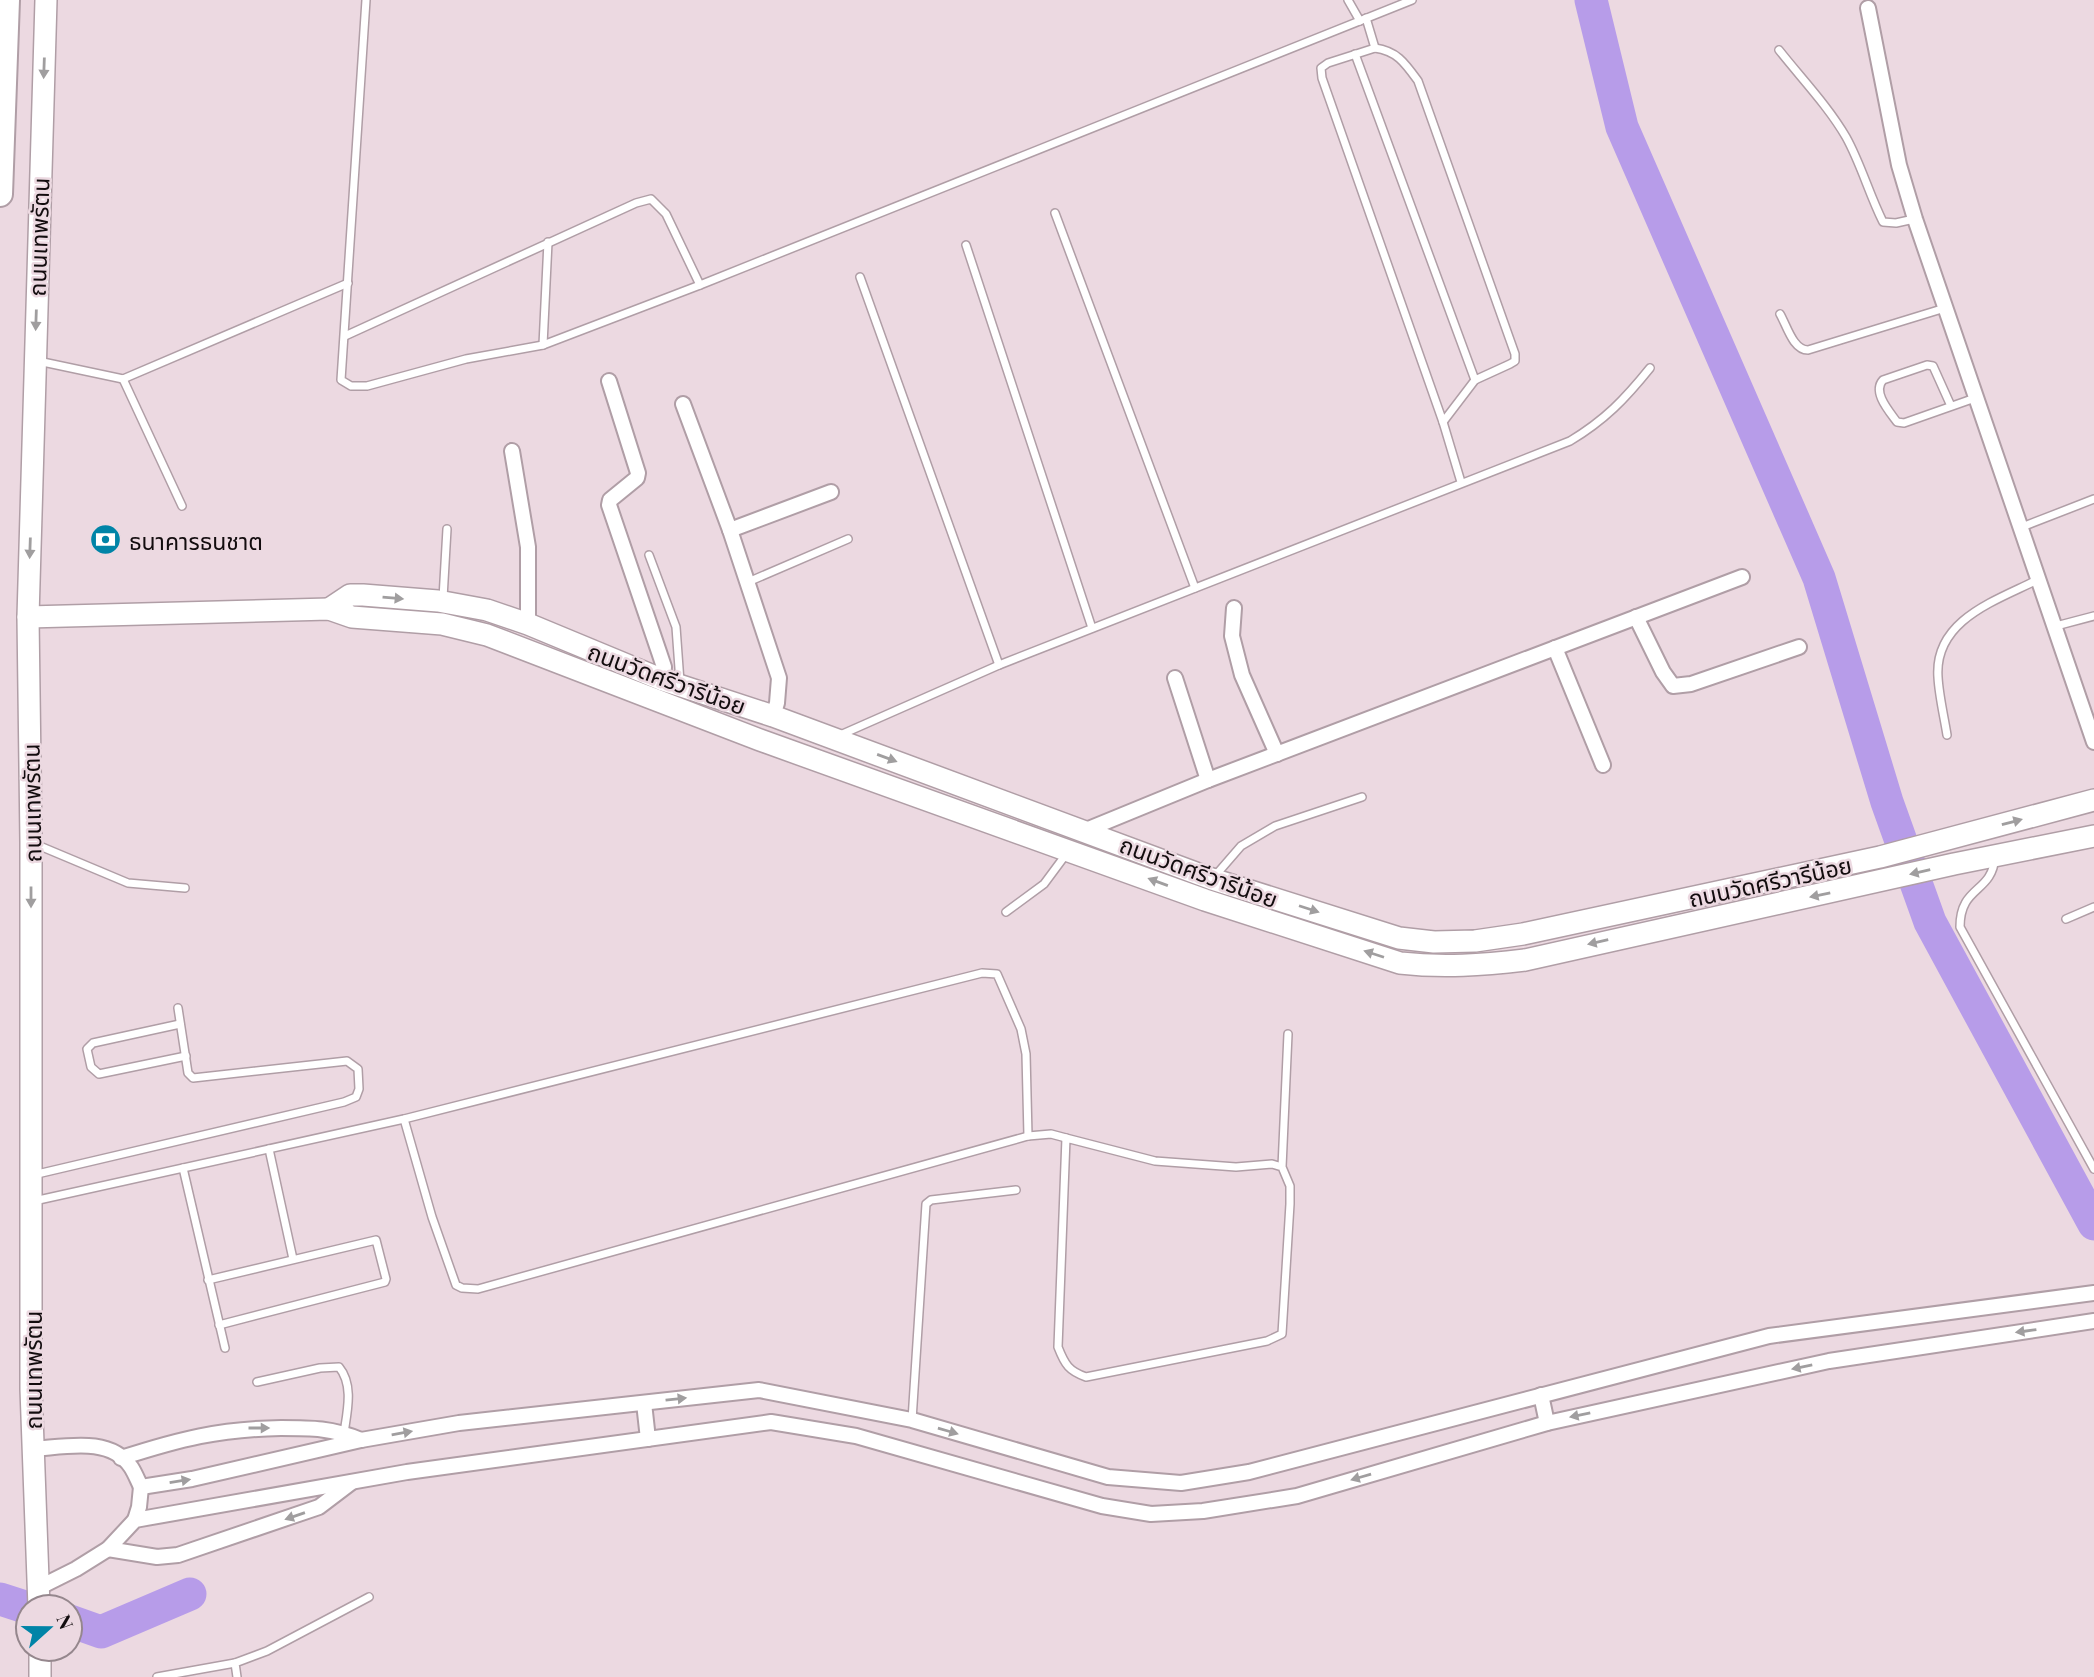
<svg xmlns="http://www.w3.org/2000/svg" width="2094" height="1677" font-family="'Playfair Display','Noto Sans Thai',serif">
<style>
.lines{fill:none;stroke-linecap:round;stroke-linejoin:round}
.river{stroke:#b79ce9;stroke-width:33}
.service-casing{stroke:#b09ea6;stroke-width:10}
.minor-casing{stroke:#b09ea6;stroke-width:18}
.secondary-casing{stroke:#b09ea6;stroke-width:24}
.trunk-casing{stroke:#b09ea6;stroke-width:28}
.service{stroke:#fff;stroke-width:7}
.minor{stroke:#fff;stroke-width:14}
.secondary{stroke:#fff;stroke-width:21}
.trunk{stroke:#fff;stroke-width:24}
.oneway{fill:#a09e9f}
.labels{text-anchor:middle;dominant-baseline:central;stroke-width:5;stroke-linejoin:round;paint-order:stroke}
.street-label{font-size:23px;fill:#120c0e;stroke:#ecd9e1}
.poi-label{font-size:23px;fill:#120c0e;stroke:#ecd9e1;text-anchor:start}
</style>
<rect width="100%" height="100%" fill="#ecd9e1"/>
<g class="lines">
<g class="river">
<path d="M1591,0L1622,127L1819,578L1887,802L1930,922L2094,1224"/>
<path d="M0,1599L28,1608"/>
<path d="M70,1621L101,1632L190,1594"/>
</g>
<defs>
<g id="service">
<path d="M366,0L341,380L351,386H367L466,359L543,345L700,285L1412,0"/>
<path d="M1348,0L1360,21"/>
<path d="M1366,18L1375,48"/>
<path d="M1375,48C1397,51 1405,63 1418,81L1515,354V361L1510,364L1475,380L1443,422L1322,78L1321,68L1328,63Z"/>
<path d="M1779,50C1801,78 1828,106 1846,137C1861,164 1869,194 1883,222L1896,223L1914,219"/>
<path d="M1355,54L1475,380"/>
<path d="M1055,213L1195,588"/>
<path d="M966,245L1092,628"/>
<path d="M860,277L999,665"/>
<path d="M1780,314C1787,326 1793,350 1808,350L1945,308"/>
<path d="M345,336L636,203L651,199L666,214L700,285"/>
<path d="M543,345L548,242"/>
<path d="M38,361L123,379L348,283"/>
<path d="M123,379L182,506"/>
<path d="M1951,406L1933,366L1927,365L1883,380C1872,392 1889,411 1897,422L1904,423L1975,398"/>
<path d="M1443,422L1461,482"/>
<path d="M2022,527L2094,499"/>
<path d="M649,555L676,627L680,682"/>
<path d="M748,582L848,539"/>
<path d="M443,598L447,529"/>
<path d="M2056,626L2094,616"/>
<path d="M1947,735C1944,716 1939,696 1938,677C1934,619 1998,600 2039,579"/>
<path d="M838,736L999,665L1570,441C1605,420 1625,399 1650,368"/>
<path d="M35,844L128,883L185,888"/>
<path d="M1995,857C1992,894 1960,885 1960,927L2094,1169"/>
<path d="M1215,876L1241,846L1275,826L1362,797"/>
<path d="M1006,912L1044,884L1067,853"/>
<path d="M2066,919L2094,907"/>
<path d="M180,1024L93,1043L87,1049L91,1067L99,1074L186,1056"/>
<path d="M404,1119L432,1217L456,1285L462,1288L478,1289L1028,1136L1051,1134L1066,1138"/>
<path d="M269,1149L293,1259"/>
<path d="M1282,1167L1272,1164L1236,1167L1155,1161L1066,1138L1058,1347C1065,1365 1069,1371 1086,1377L1267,1341L1282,1334L1290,1204V1186L1282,1167L1288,1034"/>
<path d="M183,1168L225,1348"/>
<path d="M33,1175L344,1102L356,1097L359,1089L358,1069L347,1061L193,1078L188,1073L178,1008"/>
<path d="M34,1201L404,1119L982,973L997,974L1021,1029L1026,1054L1028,1136"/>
<path d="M208,1280L376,1240L386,1279L385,1282L219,1325"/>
<path d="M257,1382L320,1368L339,1367C354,1385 347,1412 344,1433"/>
<path d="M912,1420L926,1204L931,1200L1016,1190"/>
<path d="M157,1677L235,1663"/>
<path d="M237,1677L235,1663L267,1651L369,1597"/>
</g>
<g id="minor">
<path d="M1868,8L1899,165L1915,219L2094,742"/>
<path d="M609,381L638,473L637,478L610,500L609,505L659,652L664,667L663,680"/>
<path d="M683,404L730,530L779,678L777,703L773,716"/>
<path d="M512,451L528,547V624"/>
<path d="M730,530L831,492"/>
<path d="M1234,608L1232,636L1242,675L1277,754"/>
<path d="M1636,617L1663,672L1673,686L1691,684L1799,647"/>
<path d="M1555,648L1603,765"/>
<path d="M1175,678L1208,780"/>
<path d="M1086,830L1208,780L1742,577"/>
<path d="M1541,1395L1547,1423"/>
<path d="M644,1403L648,1439"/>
<path d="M33,1449C65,1447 110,1436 131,1467C135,1473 138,1481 141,1487L192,1479L361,1440L459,1423L759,1390L912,1420L1108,1477L1181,1483L1249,1472L1769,1336L2094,1293"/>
<path d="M121,1458C180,1439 219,1429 281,1428C312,1428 332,1428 361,1440"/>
<path d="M135,1520L139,1507L141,1487"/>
<path d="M108,1549L157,1557L178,1555L319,1507L352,1482"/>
<path d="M38,1588L76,1569L108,1549L135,1520L407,1472L771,1422L856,1436L1102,1506L1151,1514L1203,1511L1297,1496L1547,1423L1829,1361L2094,1321"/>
</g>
<g id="secondary">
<path d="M329,609L350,595H363L438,601L487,610L528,624L663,680L773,716L1212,879L1399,938L1434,942L1475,941L1523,934L1880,857L2094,800"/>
<path d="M28,617L329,609L352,617L442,624L487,635L760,740L1205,900L1400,963C1443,968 1483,965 1525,960L1954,864L2094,836"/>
<path d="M39,1607L31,1389V842L28,617L46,0"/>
<path d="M40,1649V1677"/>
</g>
<path id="trunk" d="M0,194L7,0"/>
</defs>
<use href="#service" class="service-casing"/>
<use href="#minor" class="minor-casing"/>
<use href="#secondary" class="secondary-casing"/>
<use href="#trunk" class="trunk-casing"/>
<use href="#service" class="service"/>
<use href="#minor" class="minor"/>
<use href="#secondary" class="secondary"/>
<use href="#trunk" class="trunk"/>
</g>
<defs><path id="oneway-solid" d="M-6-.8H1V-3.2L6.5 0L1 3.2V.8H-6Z" transform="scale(1.75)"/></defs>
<g class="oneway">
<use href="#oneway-solid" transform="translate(44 68) rotate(92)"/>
<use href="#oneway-solid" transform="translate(36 320) rotate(92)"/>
<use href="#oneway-solid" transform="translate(30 548) rotate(92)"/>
<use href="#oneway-solid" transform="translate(393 598) rotate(5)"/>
<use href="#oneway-solid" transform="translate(887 758) rotate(20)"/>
<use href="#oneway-solid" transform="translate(2012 822) rotate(-15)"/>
<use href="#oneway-solid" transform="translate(1920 872) rotate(167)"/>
<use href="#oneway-solid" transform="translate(1158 882) rotate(-160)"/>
<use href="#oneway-solid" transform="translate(1820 895) rotate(168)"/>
<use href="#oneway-solid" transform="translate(31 897) rotate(90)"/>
<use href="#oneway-solid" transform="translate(1309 909) rotate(18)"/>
<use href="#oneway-solid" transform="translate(1598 942) rotate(167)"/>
<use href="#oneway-solid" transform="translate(1374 954) rotate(-162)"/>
<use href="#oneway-solid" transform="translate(2026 1331) rotate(172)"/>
<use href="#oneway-solid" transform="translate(1802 1367) rotate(168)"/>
<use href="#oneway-solid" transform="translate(676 1399) rotate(-6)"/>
<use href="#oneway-solid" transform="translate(1580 1415) rotate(168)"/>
<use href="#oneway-solid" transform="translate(259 1428)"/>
<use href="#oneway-solid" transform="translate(948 1431) rotate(16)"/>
<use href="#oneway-solid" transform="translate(402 1433) rotate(-10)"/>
<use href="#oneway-solid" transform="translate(1361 1477) rotate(164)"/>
<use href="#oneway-solid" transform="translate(180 1481) rotate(-9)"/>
<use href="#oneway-solid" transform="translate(295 1516) rotate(161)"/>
</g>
<defs>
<symbol id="bank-disc" viewBox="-11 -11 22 22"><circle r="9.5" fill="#0084a7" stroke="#ecd9e1"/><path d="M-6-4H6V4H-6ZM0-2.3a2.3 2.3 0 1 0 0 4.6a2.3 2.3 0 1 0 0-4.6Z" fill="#fff"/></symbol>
</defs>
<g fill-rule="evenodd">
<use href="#bank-disc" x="88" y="522" width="35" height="35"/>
</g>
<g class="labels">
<g class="street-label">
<text transform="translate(38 237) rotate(-88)">ถนนเทพรัตน</text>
<text transform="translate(667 678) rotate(20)">ถนนวัดศรีวารีน้อย</text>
<text transform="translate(31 803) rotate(-91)">ถนนเทพรัตน</text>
<text transform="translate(1199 871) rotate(20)">ถนนวัดศรีวารีน้อย</text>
<text transform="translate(1770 881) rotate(-12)">ถนนวัดศรีวารีน้อย</text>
<text transform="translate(32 1370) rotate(-90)">ถนนเทพรัตน</text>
</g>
<g class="poi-label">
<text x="129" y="540">ธนาคารธนชาต</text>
</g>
</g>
<g transform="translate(49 1628) rotate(69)"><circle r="33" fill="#ecd9e1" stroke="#95878d" stroke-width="2"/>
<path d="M0-5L12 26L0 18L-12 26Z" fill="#0084a7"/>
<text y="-10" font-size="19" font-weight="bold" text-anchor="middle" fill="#120c0e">N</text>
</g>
</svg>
